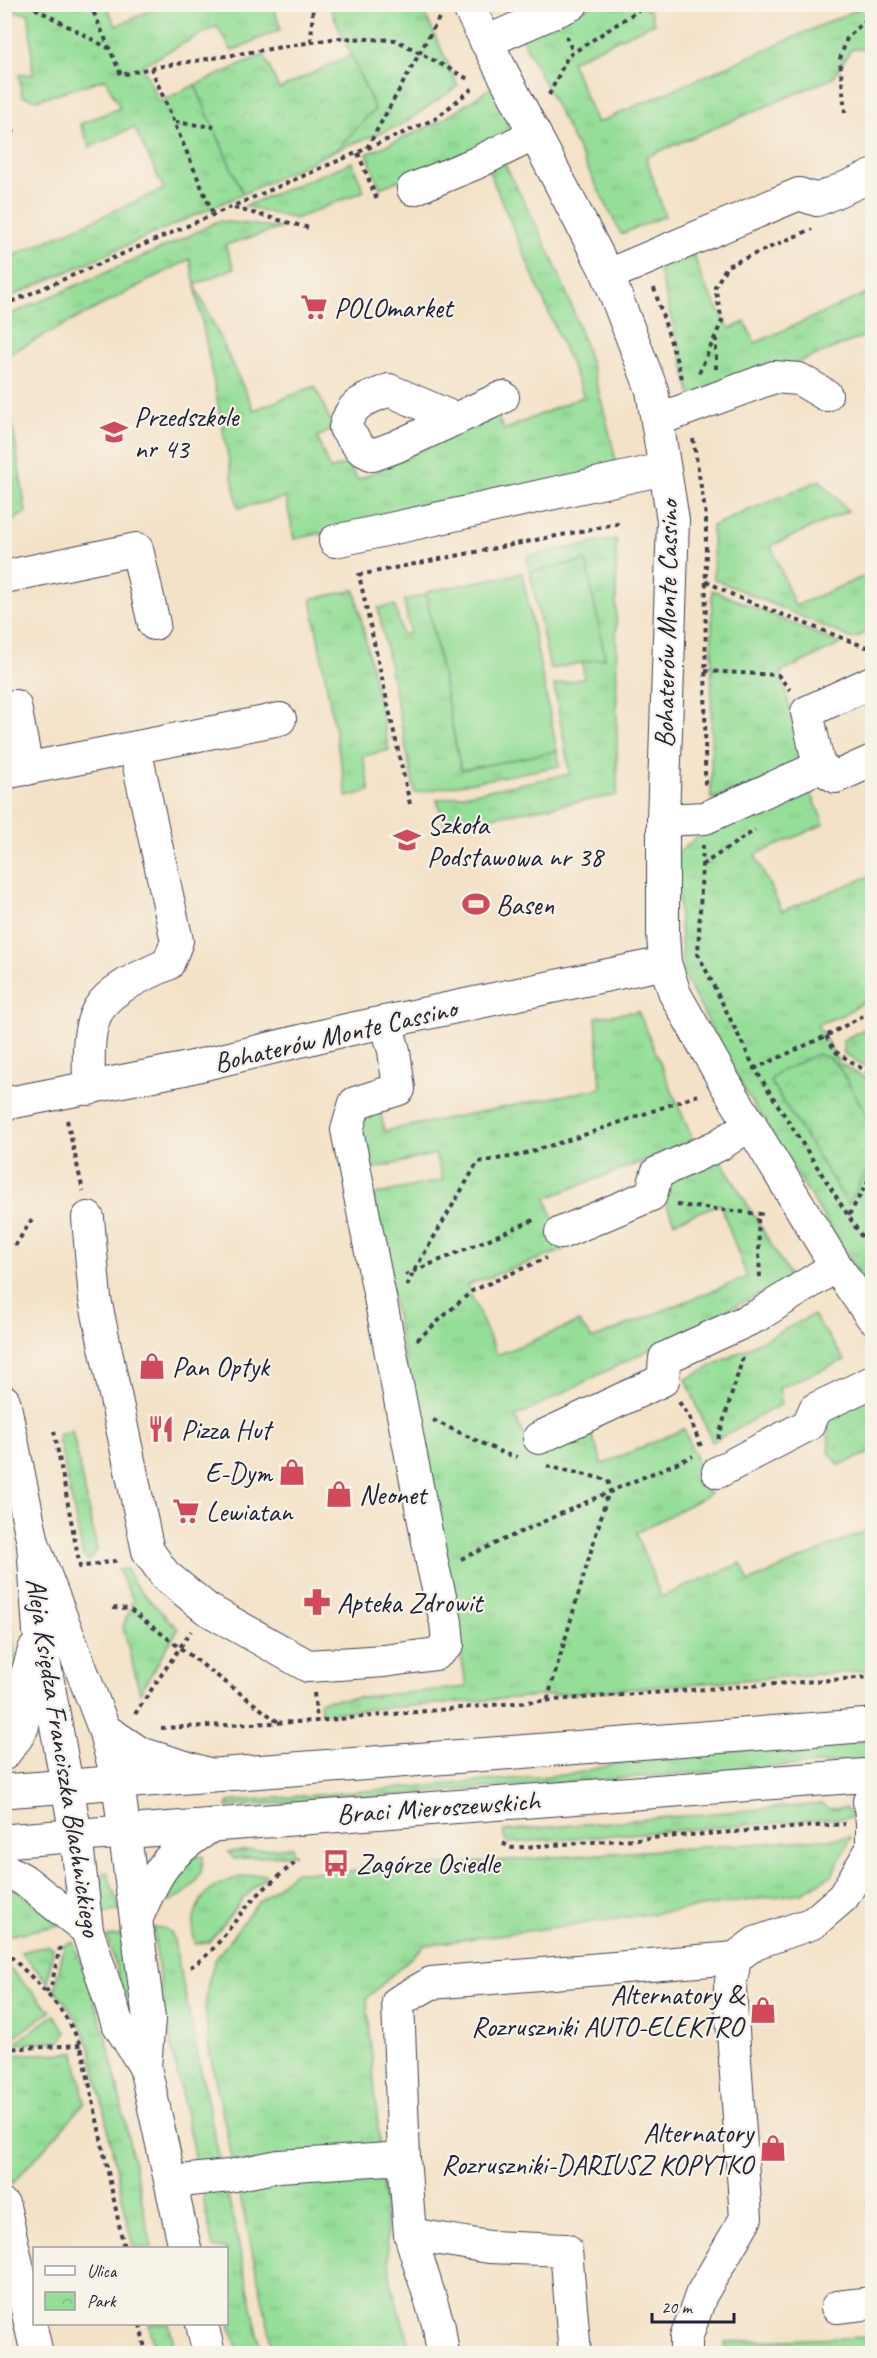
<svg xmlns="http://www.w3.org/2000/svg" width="877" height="2358" font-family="Caveat,sans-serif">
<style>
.grass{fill:url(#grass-tufts);stroke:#5c806a;stroke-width:1.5}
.park{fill:url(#park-crowns);stroke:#5c806a;stroke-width:1.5}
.pitch{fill:#95de98;stroke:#5c806a;stroke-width:1.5}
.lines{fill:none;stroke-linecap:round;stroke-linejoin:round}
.minor-casing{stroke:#423f50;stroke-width:34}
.major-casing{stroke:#423f50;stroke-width:35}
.path{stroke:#423f50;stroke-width:4;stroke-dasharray:4.5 4.5;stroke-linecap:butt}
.minor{stroke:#fff;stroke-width:32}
.major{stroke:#fff;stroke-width:33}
.labels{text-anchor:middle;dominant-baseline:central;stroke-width:4.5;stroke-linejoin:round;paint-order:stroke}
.poi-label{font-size:28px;fill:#22223b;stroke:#f7f3e8;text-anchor:start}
.street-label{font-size:28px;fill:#22223b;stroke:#f7f3e8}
</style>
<defs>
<pattern id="grass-tufts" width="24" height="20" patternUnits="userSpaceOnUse" patternTransform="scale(1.5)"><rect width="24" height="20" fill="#95de98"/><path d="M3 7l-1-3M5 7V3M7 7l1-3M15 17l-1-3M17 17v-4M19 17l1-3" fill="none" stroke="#80be84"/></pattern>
<pattern id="park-crowns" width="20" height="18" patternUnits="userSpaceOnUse" patternTransform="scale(1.5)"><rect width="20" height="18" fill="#95de98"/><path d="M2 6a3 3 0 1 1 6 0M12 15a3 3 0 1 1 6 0" fill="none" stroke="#80be84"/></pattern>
</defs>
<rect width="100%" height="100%" fill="#f7f3e8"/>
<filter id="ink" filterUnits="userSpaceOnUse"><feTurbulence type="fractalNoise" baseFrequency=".0167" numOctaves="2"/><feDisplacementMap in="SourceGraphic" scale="12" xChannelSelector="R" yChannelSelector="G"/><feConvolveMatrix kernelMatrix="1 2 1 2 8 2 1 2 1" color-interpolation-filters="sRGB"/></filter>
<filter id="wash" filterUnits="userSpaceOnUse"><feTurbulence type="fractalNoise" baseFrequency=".008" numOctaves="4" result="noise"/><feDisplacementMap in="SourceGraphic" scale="24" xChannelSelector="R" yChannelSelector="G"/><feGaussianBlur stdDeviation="1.35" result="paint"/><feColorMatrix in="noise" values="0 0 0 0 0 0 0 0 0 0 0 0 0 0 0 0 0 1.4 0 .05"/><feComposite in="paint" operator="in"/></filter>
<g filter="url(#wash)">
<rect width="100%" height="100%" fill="#f4e2c8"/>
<g class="grass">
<path d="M11,5H106L116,26L163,5H273L281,29L232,51L217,26L142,65L159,102L195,85L243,194L5,299L4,260L164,189L134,127L90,147L80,124L120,108L105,79L37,100L22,96L19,75L33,74L29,14L11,11Z"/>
<path d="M329,5H421L458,86L401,125L336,150L375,109Z"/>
<path d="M592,5H639L650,11L654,23L571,61L597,123L861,8L860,5H872L866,14L872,23V49H851L833,78L646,157L665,216L621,234L520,35Z"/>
<path d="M492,87L508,114L507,136L380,188L367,154L441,121Z"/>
<path d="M503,161C520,194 538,227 553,260C582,327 603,399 618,471L294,539L286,498L238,508L190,259L5,356L4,317L183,239L218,221L281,228L225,245L234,268L195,285L254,410L315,386L334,429L317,437L330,470L347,463L358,480L496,414L504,430L584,396L489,171Z"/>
<path d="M352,162L364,191L295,219L245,206Z"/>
<path d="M694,255L703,282L730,329L745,322L755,343L872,291V333L693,404L659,270Z"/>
<path d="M820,480L848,511L771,546L795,606L872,573V630L853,639L714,579L712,526Z"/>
<path d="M616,539L617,795L445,825L437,800L570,774L554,685L584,678L582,662L605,658L586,561L530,572L527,556Z"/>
<path d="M355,590L389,750L363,756L370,791L347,797L311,599Z"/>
<path d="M712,590L841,644L781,672L804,769L711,799Z"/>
<path d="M426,595L461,770L557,751L560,766L415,793L378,608L395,605L402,635L410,633L404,600Z"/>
<path d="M808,785L824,824L755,855L782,911L872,875V996L843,1015L817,1024L839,1063L872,1082V1294L743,1088L683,974L676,855L714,822Z"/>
<path d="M638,1011L693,1140L649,1159L546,1198L564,1250L467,1285L497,1355L579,1322L592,1339L747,1277L720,1204L674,1222L659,1186L718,1155L791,1278L515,1417L534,1453L589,1428L603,1464L684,1429L710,1494L636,1533L661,1597L741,1563L749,1582L872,1528V1670L321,1713L320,1701L467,1687L373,1195L443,1180L435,1154L369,1170L359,1121L380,1108L384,1131L601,1088L596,1017Z"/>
<path d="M872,1025V1071L844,1053L843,1040Z"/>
<path d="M813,1315L845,1360L779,1388L782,1404L712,1442L686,1379Z"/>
<path d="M872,1377V1452L839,1465L829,1452L828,1416Z"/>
<path d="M72,1430L97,1551L88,1561L83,1556L58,1435Z"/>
<path d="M126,1569L136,1586L178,1629L140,1693L123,1627L133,1600L118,1570Z"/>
<path d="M4,1573L16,1661L12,1718L5,1714Z"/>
<path d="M872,1740V1760L227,1807L228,1802L573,1774L649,1756Z"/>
<path d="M823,1804L830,1809L845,1808L855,1817L507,1843L504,1831Z"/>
<path d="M851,1837L832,1875L802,1893L425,1945L367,1998L391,2283L412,2353H274L210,2055L205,2009L208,1984L215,1960L257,1903L295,1872L352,1871Z"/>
<path d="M292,1847L293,1854L234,1859L228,1852Z"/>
<path d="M203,1855C204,1886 179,1902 152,1905C157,1888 186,1859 203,1855Z"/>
<path d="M104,1872H107L120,1910L101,1914L100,1894Z"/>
<path d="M265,1874L264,1877L241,1901L209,1942L194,1944C187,1892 220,1877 265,1874Z"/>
<path d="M4,1886L20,1892L59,1925L5,1936Z"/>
<path d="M153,1928C162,1927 168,1928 173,1936L221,2167L196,2164L164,2010Z"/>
<path d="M123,1935L136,2021H132L107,1937Z"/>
<path d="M73,1942L88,1979L110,2052L152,2248H133L92,2054C83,2025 74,2013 55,1990L64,1945Z"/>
<path d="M48,1946L53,1948L48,1982L20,1952Z"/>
<path d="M4,1963L51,2011L5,2043H4Z"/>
<path d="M54,2015L67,2033L59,2042L14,2044Z"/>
<path d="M75,2053L85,2103L12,2184L6,2162H5V2055Z"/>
<path d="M226,2186L262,2353H238L227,2309L226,2248H213L203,2198L208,2189Z"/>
<path d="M149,2324H169L176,2353H156Z"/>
<path d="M872,2337V2353H725V2342Z"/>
</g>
<g class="park">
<path d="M264,55L279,89L351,55L375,109L336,150L243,194L195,85Z"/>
<path d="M5,389H7L26,512L5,526Z"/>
<path d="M817,1054L829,1058L839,1067L872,1124V1162L848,1204L770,1081L777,1073Z"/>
</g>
<g class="pitch">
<path d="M586,561L605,658L550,669L530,572Z"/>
<path d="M522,573L557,751L461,770L426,592Z"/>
</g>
</g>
<g filter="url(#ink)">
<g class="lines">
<defs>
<g id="minor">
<path d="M467,4L608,275L652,390L673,520L663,820V934L665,963L675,994L725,1083L836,1266L872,1317"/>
<path d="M486,42L572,4"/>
<path d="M413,189L474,164L535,134"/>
<path d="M608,275L799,194L817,200L872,176"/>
<path d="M456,419L389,390C366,400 351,401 345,428L361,449L373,455L395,447L503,397"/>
<path d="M657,420L774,377L799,379L826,395"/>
<path d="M335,541L664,469"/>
<path d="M4,577L137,549L154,624"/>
<path d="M872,682L807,712L819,767L836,777L872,761"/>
<path d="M15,706L27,769"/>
<path d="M4,773L280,719"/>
<path d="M663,820L705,818L819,767"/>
<path d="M89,1089C87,1007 91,998 168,964L177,941L135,748"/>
<path d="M4,1104L184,1069L342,1031L665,963"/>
<path d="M88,1218L95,1299L148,1551L165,1575L207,1609L308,1666L384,1661L436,1654L448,1644L446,1622L433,1567L347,1130L355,1103L399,1089L394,1051L386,1022"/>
<path d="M561,1233L651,1195L657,1173L719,1145L751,1124"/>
<path d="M4,1401L33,1543L39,1632L76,1835L87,1930L117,2022L145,2067"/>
<path d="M539,1438L663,1380L665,1358L757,1316L836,1266"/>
<path d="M718,1472L808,1425L815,1409L872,1382"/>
<path d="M33,1543L104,1729L118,1782L149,2019L145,2067L185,2248"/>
<path d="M104,1729L140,1753L208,1774"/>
<path d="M4,1754L17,1737L23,1726L27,1674L34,1650"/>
<path d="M869,1801L872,1822V1850"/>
<path d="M4,1869L24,1880L87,1930"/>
<path d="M137,1918C158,1868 167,1854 213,1825"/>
<path d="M404,2158L398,2002L431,1983L735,1958"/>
<path d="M171,2182L229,2176L279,2166L404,2158L410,2234L439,2327L443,2354"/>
<path d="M4,2206L37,2354"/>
<path d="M410,2234L489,2247L566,2250L575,2354"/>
<path d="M837,2307L872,2303"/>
<path d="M202,2324L209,2354"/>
<path d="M686,2354V2338L701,2295L746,2218L730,1988L735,1958L755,1943L813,1923L843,1897L872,1849"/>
</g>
<g id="major">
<path d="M4,1791L872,1725"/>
<path d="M4,1841L872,1775"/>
</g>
</defs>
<use href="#minor" class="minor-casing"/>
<use href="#major" class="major-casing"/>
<g class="path">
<path d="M27,4L108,48"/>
<path d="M90,4L121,75L151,68L213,214"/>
<path d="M4,9L11,4"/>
<path d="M566,36L573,52"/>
<path d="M311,42L313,4"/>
<path d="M151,68L338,38L396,40L470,80"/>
<path d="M549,95L568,56L648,4"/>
<path d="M845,113L840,59L847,38L872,14"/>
<path d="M175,122L214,127"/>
<path d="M4,134L15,131"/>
<path d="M367,148L439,18"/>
<path d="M358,153L377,200"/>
<path d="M234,208L309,228"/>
<path d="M654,288L683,381"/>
<path d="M4,305L435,119L474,87"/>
<path d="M716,369V337"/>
<path d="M699,373L722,321L715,287L727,266L812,229"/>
<path d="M693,439L706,516L705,787"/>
<path d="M706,581L737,597L863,646L872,648"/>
<path d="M705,671L778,675L790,690"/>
<path d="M410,804L359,575L622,523"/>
<path d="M703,845L698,954L755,1069L872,1253"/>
<path d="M702,865L755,830"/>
<path d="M826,1036L836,1052L872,1075"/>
<path d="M754,1069L826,1036L872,1011"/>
<path d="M67,1120L83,1191"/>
<path d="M677,1205L761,1214L758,1219L760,1280"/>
<path d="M849,1215L872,1174"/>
<path d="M15,1246L34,1216"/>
<path d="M405,1275L536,1219"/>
<path d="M407,1286L414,1271L478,1162L516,1156L575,1138L698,1095"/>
<path d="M417,1340L472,1291L546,1258"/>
<path d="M679,1402L689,1416L702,1449"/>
<path d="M433,1420L505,1454L517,1457"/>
<path d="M54,1431L80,1567L120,1560"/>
<path d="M718,1439L744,1354"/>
<path d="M547,1466L608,1480L611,1491L606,1500L547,1701"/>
<path d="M461,1559L611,1491L693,1456"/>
<path d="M113,1608L129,1609L278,1722"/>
<path d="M314,1693L317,1721"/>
<path d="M135,1714L191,1631"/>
<path d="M161,1728L317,1721L526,1702L872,1677"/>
<path d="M503,1843L510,1848L845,1824"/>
<path d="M4,1950C36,1982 73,2013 84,2058L124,2248"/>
<path d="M190,1967C213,1955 227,1930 244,1910C260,1891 279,1875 299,1860"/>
<path d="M45,1992L51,1987L60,1947"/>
<path d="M4,2049L81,2045"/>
<path d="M140,2324L146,2354"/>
</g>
<use href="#minor" class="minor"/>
<use href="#major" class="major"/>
</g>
</g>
<defs>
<symbol id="supermarket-bare" viewBox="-9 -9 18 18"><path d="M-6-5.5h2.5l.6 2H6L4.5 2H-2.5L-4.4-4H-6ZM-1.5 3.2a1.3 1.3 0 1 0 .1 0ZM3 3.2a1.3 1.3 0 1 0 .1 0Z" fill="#d1495b" stroke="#f7f3e8" stroke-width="2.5" paint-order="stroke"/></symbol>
<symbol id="school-bare" viewBox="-9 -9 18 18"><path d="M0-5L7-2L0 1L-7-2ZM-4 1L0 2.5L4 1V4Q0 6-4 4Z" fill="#d1495b" stroke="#f7f3e8" stroke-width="2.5" paint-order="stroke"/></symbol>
<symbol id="stadium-bare" viewBox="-9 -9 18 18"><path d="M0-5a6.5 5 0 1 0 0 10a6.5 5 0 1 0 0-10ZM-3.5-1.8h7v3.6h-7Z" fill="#d1495b" stroke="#f7f3e8" stroke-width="2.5" paint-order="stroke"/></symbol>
<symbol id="shop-bare" viewBox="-9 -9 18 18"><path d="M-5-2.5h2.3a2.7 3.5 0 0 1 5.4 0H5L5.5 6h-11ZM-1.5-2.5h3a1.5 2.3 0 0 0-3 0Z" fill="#d1495b" stroke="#f7f3e8" stroke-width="2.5" paint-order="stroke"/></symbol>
<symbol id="restaurant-bare" viewBox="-9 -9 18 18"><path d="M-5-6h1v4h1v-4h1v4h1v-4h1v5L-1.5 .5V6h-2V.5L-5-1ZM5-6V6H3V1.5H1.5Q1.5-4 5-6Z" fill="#d1495b" stroke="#f7f3e8" stroke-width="2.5" paint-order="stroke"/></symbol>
<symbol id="pharmacy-bare" viewBox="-9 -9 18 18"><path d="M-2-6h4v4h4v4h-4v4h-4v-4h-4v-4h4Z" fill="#d1495b" stroke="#f7f3e8" stroke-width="2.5" paint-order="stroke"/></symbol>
<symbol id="bus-bare" viewBox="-9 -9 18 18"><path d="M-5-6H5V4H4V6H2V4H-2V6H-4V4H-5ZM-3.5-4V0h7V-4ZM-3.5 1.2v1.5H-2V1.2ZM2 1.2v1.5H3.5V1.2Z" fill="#d1495b" stroke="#f7f3e8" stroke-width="2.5" paint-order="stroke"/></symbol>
</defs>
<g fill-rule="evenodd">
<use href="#supermarket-bare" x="295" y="288" width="38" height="38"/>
<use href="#school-bare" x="95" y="413" width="38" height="38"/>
<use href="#school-bare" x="388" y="821" width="38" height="38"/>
<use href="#stadium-bare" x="457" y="885" width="38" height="38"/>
<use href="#shop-bare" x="133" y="1347" width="38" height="38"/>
<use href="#restaurant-bare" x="142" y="1410" width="38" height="38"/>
<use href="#shop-bare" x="273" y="1453" width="38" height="38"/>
<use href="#shop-bare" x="320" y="1475" width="38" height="38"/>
<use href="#supermarket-bare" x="167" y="1492" width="38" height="38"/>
<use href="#pharmacy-bare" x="298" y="1583" width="38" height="38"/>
<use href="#bus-bare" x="317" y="1844" width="38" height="38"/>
<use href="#shop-bare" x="744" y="1991" width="38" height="38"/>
<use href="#shop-bare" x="754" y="2129" width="38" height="38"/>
</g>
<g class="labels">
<g class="poi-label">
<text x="334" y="307">POLOmarket</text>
<text x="134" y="416">Przedszkole<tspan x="134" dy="32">nr 43</tspan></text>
<text x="427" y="824">Szkoła<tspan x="427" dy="32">Podstawowa nr 38</tspan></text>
<text x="496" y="904">Basen</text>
<text x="172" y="1366">Pan Optyk</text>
<text x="181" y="1429">Pizza Hut</text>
<text x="272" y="1472" text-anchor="end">E-Dym</text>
<text x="359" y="1494">Neonet</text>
<text x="206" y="1511">Lewiatan</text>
<text x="337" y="1602">Apteka Zdrowit</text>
<text x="356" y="1863">Zagórze Osiedle</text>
<text x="743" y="1994" text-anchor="end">Alternatory &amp;<tspan x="743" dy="32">Rozruszniki AUTO-ELEKTRO</tspan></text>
<text x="753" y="2132" text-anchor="end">Alternatory<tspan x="753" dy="32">Rozruszniki-DARIUSZ KOPYTKO</tspan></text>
</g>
<g class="street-label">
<text transform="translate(666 624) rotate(-89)">Bohaterów Monte Cassino</text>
<text transform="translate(335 1035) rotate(-13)">Bohaterów Monte Cassino</text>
<text transform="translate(64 1757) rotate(81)">Aleja Księdza Franciszka Blachnickiego</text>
<text transform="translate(438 1807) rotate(-4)">Braci Mieroszewskich</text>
</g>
</g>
<rect width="877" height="2358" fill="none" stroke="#f7f3e8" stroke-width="24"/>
<rect x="33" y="2247" width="195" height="78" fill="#f7f3e8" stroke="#a29fa3" stroke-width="1.5"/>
<rect x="45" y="2266" width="30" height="9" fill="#ffffff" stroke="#a29fa3" stroke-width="1.5"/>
<text x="87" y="2277" font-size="18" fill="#22223b">Ulica</text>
<rect x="45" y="2292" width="30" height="18" fill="url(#park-crowns)" stroke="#a29fa3" stroke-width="1.5"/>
<text x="87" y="2307" font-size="18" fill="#22223b">Park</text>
<path d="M652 2313v9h82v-9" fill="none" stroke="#22223b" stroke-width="3"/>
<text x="661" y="2313" font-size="18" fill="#22223b" stroke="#f7f3e8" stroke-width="4.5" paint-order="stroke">20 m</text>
</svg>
